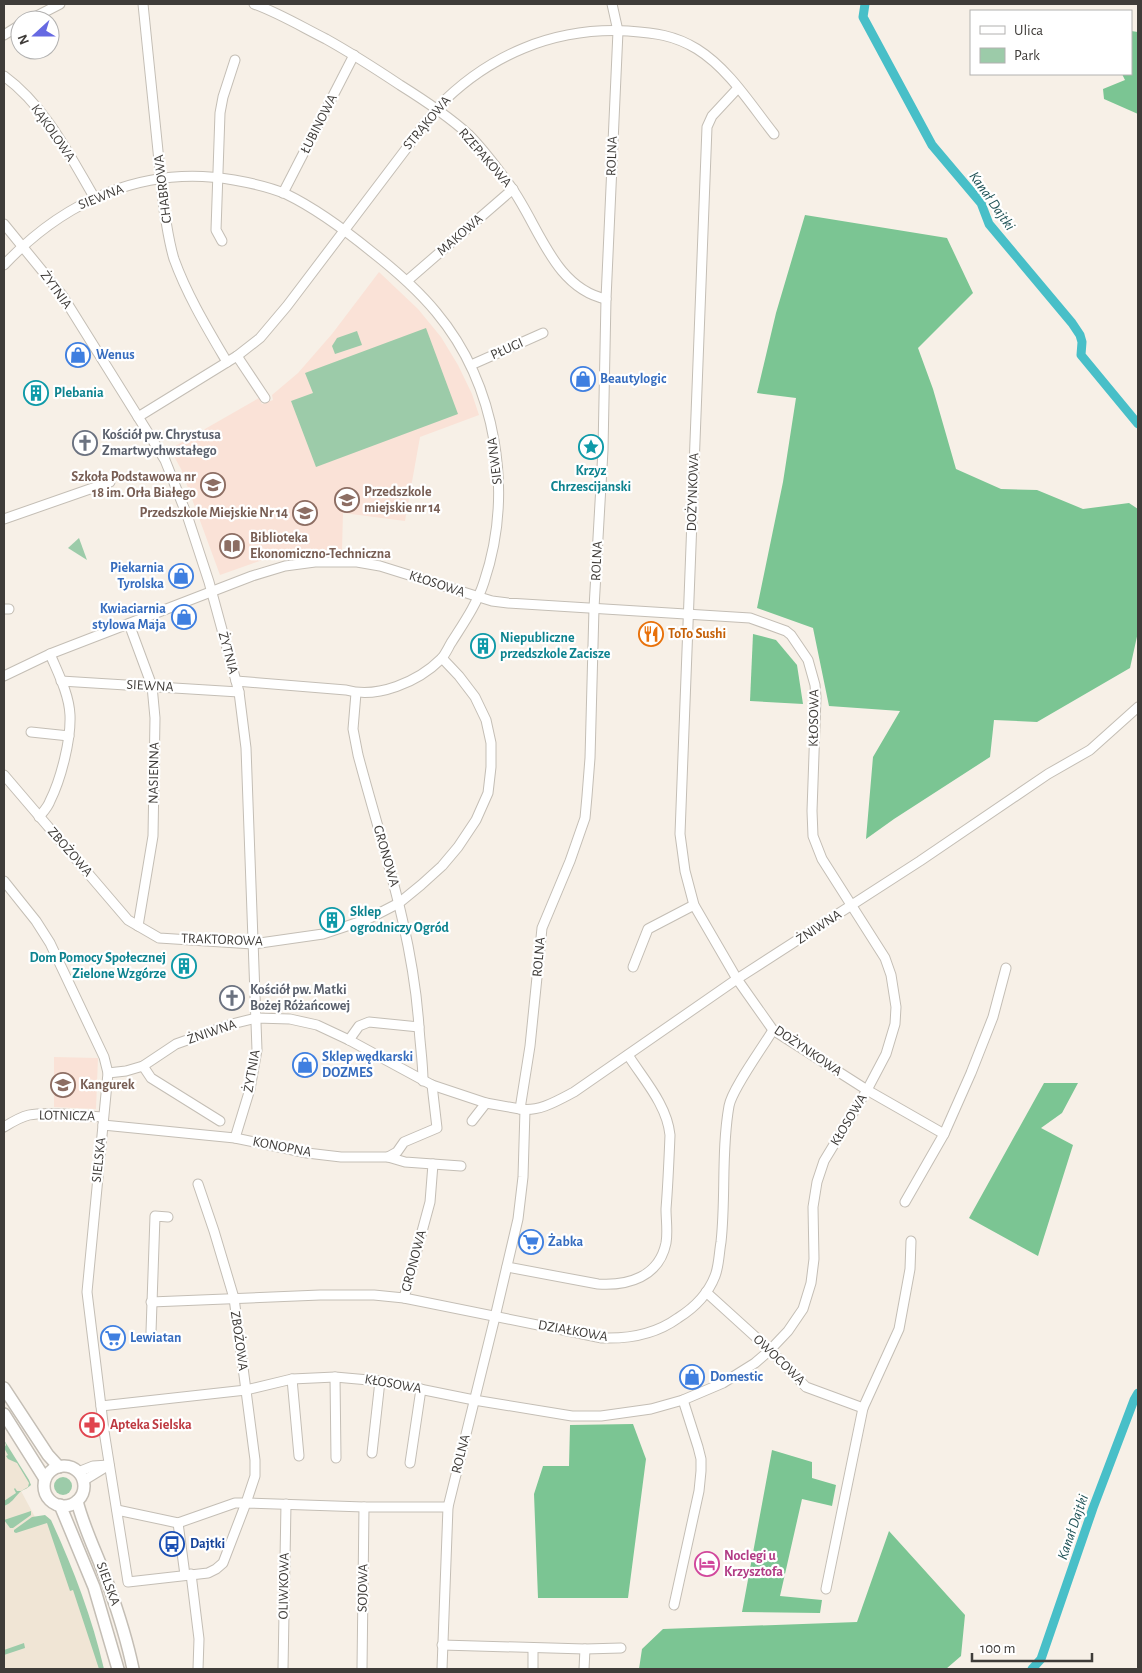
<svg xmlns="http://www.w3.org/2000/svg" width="1142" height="1673" font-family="'Alegreya Sans',sans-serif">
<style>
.built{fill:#f0e5d5}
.education{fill:#fae2d7}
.green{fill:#9ccba9}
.forest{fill:#7bc593}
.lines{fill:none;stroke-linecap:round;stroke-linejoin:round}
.canal{stroke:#48bfc8;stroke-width:9}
.street-casing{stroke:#c4beb5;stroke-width:11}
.secondary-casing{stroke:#c4beb5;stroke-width:14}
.street{stroke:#fff;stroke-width:9}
.secondary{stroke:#fff;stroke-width:11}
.labels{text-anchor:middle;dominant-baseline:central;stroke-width:4.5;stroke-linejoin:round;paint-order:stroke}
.street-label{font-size:14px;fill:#3f3c39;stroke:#fff}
.shop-label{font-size:14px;font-weight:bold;fill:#366cbe;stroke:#fff;text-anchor:start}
.culture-label{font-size:14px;font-weight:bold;fill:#0d838f;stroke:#fff;text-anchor:start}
.worship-label{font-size:14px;font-weight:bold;fill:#5b616d;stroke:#fff;text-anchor:start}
.education-label{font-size:14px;font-weight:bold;fill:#785e54;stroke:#fff;text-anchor:start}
.food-label{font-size:14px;font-weight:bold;fill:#c56008;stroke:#fff;text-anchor:start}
.health-label{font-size:14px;font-weight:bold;fill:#be3a42;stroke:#fff;text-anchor:start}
.transit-label{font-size:14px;font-weight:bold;fill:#164399;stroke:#fff;text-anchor:start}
.hotel-label{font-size:14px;font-weight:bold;fill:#b23c85;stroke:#fff;text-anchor:start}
.water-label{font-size:15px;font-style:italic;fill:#1e5155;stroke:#fff}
</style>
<rect width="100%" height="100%" fill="#f7f0e7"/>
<path class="built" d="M4,1441L29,1480L30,1484L28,1488L21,1491L35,1517H48L103,1669H4Z"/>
<g class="education">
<path d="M379,272L418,309L441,337L458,365L472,394L479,415L420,437L405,521L343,513L342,550H303L265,559L220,575L181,469L170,449L259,398L262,404L273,400L272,395L298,373L332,334Z"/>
<path d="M54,1057L98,1058L96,1109L54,1107Z"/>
</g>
<g class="green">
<path d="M426,328L458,414L316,467L291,401L313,393L305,373Z"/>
<path d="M357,331L362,345L335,354L332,346L337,338Z"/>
<path d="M79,538L87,560L68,548Z"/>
<path d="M4,1440L29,1480L31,1485C27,1489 24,1489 20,1492C14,1498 12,1503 4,1506V1501L16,1493L14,1489L15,1488L17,1491H21L28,1487L29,1483L17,1463L8,1459L6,1456L8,1455L4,1448L6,1445Z"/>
<circle cx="63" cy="1486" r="9"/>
<path d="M31,1511V1515L13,1528H10L4,1520Z"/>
<path d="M45,1515L51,1520C73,1568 92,1617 104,1669H99L73,1590L70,1591L47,1523L16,1533L14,1532V1530L32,1517Z"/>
<path d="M24,1643L25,1648L4,1655V1650Z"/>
</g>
<g class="forest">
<path d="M1131,31L1138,32V114L1104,99L1103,89L1125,80L1122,74H1131Z"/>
<path d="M805,215L947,238L973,293L918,348L933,389L956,469L1001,489L1037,490L1083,509L1129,503L1138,509V632L1130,668L1037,722L994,720L990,757L894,819L866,839L873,757L900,711L829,706L813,628L757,608L783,482L796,398L757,393L776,313Z"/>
<path d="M753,634L776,640L797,665L803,704L750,701Z"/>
<path d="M1044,1083H1078L1062,1113L1041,1128L1073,1145L1038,1256L969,1218Z"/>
<path d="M633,1424L646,1459L628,1598H538L534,1494L543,1466H569L570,1425Z"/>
<path d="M772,1450L812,1462V1478L836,1485L832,1506L802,1499L780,1596L822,1600L820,1613L742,1612Z"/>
<path d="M889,1531L965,1615L961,1656L946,1669H639L642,1649L663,1629L857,1622Z"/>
</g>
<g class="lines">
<g class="canal">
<path d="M865,4L863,17L932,145L981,203L989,224L1072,323L1080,335L1082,342L1081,355L1138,424"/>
<path d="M1032,1669L1041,1659L1093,1508L1134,1400L1138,1393"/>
</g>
<defs>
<g id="street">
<path d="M143,4L164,210C167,226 169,243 174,259C187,295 207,328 227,362"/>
<path d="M254,4C279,13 302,27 326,39C351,53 376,69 400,85C424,100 447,115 468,134C484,150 498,169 511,187C539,226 554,288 606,299"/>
<path d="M29,20L60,4"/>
<path d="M4,35L20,25"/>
<path d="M4,76C45,106 69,154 94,197"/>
<path d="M738,88L712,116L707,127L680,834L685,871L694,905L737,979L773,1030L867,1090L944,1134L905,1202"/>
<path d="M283,193L354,55"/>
<path d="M4,224L62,295L165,460L188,518L209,582L239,692L246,748L257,1050L250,1089L235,1138"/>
<path d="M222,241L216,230L220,113L223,97L235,60"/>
<path d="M4,265C64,201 145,164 234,180C251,183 270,187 286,194C317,209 345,230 372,252C395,270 417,289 436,312C497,385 514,493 484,582C477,604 463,624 451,643C448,648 445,655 441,659C418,682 377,699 346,690L236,681"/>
<path d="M408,280L513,189"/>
<path d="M237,356L265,398"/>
<path d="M471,365L543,333"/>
<path d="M138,417L237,356L260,338L287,306L437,108C488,55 554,27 628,31C655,33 674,35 697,49C729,69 751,105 774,134"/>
<path d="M4,519L110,482"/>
<path d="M4,609H9"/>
<path d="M129,624L152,686L155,718L153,836L138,926"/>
<path d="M4,676L50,654L252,576L285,566L315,562H357L380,566L492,601L508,603L750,618L786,631L791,635L808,660L815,685L816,697L812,811L813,836L822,859L885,958L891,975L896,1007L895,1024L886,1054L867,1090L824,1161L817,1182L813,1207L814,1259L811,1283L803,1309L788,1331L770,1350L755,1363L723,1383L683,1400L651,1409L601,1416H572L474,1400L380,1381L335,1377L292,1379L246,1390L101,1406"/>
<path d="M61,681L239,692"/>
<path d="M356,693L353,729L358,755C382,845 413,934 419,1027C420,1045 423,1063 423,1081"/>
<path d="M31,732L69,736"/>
<path d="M4,775L128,920L159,938L253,944L323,934L368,919L399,903L421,885L442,866L458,847L476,820L488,793L491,767V743L486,720L475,697L459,676L442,658"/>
<path d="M39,817C43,812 48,807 50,801C61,779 71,740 70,715C69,694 58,673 50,654"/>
<path d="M4,881L36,921L50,943L104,1057L108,1073L87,1292L104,1431L128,1582L208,1573L216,1569L223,1563L246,1503L364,1507H448"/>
<path d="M633,967L648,929L694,905"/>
<path d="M349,1040L359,1026L369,1022L419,1027"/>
<path d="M143,1066L151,1078L220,1121"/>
<path d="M108,1073L126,1071L143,1066L176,1044L232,1024L256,1018L290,1019L317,1025L349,1040L432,1085L486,1103L520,1109C539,1112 557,1101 574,1092L737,979L920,861L1048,774L1090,750L1138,707"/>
<path d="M520,1109L530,1046L542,928L570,861L585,818L587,796L590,758L594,608L603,450L606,299L618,31L612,4"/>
<path d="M472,1121L486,1103"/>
<path d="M103,1125L235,1138L307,1153L341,1157H388L405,1162L461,1166"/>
<path d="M4,1127C12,1122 20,1117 29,1115C49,1111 82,1116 103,1117"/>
<path d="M944,1134L971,1073L993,1017L1006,968"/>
<path d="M388,1157L397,1152L404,1142L437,1128L432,1085"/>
<path d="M507,1267L598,1284C628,1286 659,1277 666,1243C668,1232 666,1220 666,1209C668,1184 669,1160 670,1135C667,1105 644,1080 628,1055"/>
<path d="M706,1292L770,1350L806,1387L863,1408"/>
<path d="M404,1298L430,1202L433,1164"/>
<path d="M151,1302L320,1295H374L404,1298L602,1338C629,1339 656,1334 678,1318C694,1308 708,1294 715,1276C719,1266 719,1253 721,1242C726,1197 721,1151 729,1106C732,1089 763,1047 773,1030"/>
<path d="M151,1332L155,1216L168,1217"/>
<path d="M335,1377L336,1458"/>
<path d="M292,1379L299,1456"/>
<path d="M372,1453L380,1381"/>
<path d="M410,1463L421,1389"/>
<path d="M78,1472L93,1466L109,1465"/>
<path d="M83,1481L109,1465"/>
<path d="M117,1510L178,1523L235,1503H246L255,1476V1460L234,1298L214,1231L198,1184"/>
<path d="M178,1523L185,1575"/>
<path d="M191,1574L199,1639L198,1669"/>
<path d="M826,1589L863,1408L899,1329L910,1269L911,1241"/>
<path d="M674,1605L699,1491L701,1471V1459L698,1447L683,1400"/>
<path d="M442,1645L585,1649L621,1648"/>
<path d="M283,1669L286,1504"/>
<path d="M362,1669L364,1507"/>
<path d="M442,1669L448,1507L495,1317L518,1219L523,1177L525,1110"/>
<path d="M533,1669V1648"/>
<path d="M584,1669L585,1649"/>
</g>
<g id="secondary">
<path d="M4,1388L48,1455L59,1467"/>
<path d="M4,1414L45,1479"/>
<circle cx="64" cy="1486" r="20"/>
<path d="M77,1501C84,1529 98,1556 108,1584C118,1612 127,1640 133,1669"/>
<path d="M60,1505L94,1587L118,1669"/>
</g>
</defs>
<use href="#street" class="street-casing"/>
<use href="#secondary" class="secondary-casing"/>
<use href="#street" class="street"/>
<use href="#secondary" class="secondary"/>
</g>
<defs>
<symbol id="shop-ring" viewBox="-11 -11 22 22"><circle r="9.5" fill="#fff" stroke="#3f7fe0" stroke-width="1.5"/><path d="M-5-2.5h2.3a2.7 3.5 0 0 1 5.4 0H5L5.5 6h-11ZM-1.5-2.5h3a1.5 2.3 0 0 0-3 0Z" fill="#3f7fe0"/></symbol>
<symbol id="building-ring" viewBox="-11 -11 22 22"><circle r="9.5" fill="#fff" stroke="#0f9aa8" stroke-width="1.5"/><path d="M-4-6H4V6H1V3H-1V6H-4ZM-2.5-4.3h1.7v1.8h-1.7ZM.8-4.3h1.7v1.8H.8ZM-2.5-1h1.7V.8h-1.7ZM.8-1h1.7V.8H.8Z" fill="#0f9aa8"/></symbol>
<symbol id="church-ring" viewBox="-11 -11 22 22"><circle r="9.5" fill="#fff" stroke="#6b7280" stroke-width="1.5"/><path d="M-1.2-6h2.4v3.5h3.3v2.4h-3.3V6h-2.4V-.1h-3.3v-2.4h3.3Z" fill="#6b7280"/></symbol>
<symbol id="sight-ring" viewBox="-11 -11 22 22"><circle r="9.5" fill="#fff" stroke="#0f9aa8" stroke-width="1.5"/><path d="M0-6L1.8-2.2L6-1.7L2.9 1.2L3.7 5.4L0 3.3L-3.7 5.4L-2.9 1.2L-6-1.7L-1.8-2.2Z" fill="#0f9aa8"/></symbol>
<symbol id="school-ring" viewBox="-11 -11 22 22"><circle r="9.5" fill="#fff" stroke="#8d6e63" stroke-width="1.5"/><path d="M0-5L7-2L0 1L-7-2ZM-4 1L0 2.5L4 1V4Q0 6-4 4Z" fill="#8d6e63"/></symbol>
<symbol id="library-ring" viewBox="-11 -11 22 22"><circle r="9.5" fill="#fff" stroke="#8d6e63" stroke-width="1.5"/><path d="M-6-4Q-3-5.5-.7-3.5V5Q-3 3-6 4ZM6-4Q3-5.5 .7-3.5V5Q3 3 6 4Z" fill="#8d6e63"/></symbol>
<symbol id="restaurant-ring" viewBox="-11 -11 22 22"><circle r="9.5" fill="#fff" stroke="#e8710a" stroke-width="1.5"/><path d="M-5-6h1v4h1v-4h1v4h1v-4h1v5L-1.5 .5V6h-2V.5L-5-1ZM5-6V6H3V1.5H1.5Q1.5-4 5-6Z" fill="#e8710a"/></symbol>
<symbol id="supermarket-ring" viewBox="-11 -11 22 22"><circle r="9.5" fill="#fff" stroke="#3f7fe0" stroke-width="1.5"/><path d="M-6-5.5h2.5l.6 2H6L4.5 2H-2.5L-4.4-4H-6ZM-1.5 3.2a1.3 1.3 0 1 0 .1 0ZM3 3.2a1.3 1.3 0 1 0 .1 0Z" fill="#3f7fe0"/></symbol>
<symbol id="pharmacy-ring" viewBox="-11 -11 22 22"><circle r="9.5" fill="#fff" stroke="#e0444e" stroke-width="1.5"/><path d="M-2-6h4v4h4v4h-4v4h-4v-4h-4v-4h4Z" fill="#e0444e"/></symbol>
<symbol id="bus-ring" viewBox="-11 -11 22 22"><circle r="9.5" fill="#fff" stroke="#1a4fb4" stroke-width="1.5"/><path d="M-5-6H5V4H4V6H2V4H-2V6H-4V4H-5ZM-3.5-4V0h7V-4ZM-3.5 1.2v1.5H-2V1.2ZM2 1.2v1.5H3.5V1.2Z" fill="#1a4fb4"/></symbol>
<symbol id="hotel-ring" viewBox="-11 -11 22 22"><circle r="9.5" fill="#fff" stroke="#d1479c" stroke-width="1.5"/><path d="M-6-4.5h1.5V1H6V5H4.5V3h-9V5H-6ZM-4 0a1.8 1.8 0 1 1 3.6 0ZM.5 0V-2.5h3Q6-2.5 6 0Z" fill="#d1479c"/></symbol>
</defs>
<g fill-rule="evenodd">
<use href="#shop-ring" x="64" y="341" width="28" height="28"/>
<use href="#shop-ring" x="569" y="365" width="28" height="28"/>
<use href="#building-ring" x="22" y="379" width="28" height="28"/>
<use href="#church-ring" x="71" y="429" width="28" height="28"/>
<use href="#sight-ring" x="577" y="433" width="28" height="28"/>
<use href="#school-ring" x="199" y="471" width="28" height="28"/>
<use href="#school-ring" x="333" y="486" width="28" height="28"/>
<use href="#school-ring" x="291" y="499" width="28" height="28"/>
<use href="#library-ring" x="218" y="532" width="28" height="28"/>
<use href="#shop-ring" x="167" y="562" width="28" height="28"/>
<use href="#shop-ring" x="170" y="603" width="28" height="28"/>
<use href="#restaurant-ring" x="637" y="620" width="28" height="28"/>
<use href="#building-ring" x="469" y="632" width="28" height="28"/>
<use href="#building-ring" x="318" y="906" width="28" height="28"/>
<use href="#building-ring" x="170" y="952" width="28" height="28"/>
<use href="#church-ring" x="218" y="984" width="28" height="28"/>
<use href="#shop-ring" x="291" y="1051" width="28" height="28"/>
<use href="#school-ring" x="49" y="1071" width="28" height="28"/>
<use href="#supermarket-ring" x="517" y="1228" width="28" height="28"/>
<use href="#supermarket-ring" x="99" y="1324" width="28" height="28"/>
<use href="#shop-ring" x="678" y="1363" width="28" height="28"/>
<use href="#pharmacy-ring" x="78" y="1411" width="28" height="28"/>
<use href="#bus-ring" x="158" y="1530" width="28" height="28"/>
<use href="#hotel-ring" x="693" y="1550" width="28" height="28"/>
</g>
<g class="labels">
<g class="street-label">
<text transform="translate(427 123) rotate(-50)">STRĄKOWA</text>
<text transform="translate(319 124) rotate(-63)">ŁUBINOWA</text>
<text transform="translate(53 133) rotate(55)">KĄKOLOWA</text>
<text transform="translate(612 156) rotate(-88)">ROLNA</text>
<text transform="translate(485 158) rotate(49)">RZEPAKOWA</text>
<text transform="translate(163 189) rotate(-97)">CHABROWA</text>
<text transform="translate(101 197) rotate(-22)">SIEWNA</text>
<text transform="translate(460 235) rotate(-41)">MAKOWA</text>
<text transform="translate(56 290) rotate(54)">ŻYTNIA</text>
<text transform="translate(507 349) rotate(-24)">PŁUGI</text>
<text transform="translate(495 461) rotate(-97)">SIEWNA</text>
<text transform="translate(693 492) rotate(-88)">DOŻYNKOWA</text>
<text transform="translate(597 561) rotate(-87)">ROLNA</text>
<text transform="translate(437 584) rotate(18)">KŁOSOWA</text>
<text transform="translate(228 653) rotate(75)">ŻYTNIA</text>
<text transform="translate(150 686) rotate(3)">SIEWNA</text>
<text transform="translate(814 718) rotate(-89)">KŁOSOWA</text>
<text transform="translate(154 773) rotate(-89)">NASIENNA</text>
<text transform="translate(70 852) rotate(49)">ZBOŻOWA</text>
<text transform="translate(386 856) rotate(74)">GRONOWA</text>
<text transform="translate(819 927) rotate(-33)">ŻNIWNA</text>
<text transform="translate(222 940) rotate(2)">TRAKTOROWA</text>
<text transform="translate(539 957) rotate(-85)">ROLNA</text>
<text transform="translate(212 1032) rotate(-19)">ŻNIWNA</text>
<text transform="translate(808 1051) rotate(34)">DOŻYNKOWA</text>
<text transform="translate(252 1071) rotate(-80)">ŻYTNIA</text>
<text transform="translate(67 1116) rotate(1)">LOTNICZA</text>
<text transform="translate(849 1120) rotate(-59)">KŁOSOWA</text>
<text transform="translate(282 1147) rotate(11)">KONOPNA</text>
<text transform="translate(99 1160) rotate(-84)">SIELSKA</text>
<text transform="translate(414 1261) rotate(-75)">GRONOWA</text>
<text transform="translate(573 1331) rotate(10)">DZIAŁKOWA</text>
<text transform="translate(239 1341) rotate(82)">ZBOŻOWA</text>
<text transform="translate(779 1360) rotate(44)">OWOCOWA</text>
<text transform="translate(393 1384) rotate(10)">KŁOSOWA</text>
<text transform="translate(461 1454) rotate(-76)">ROLNA</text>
<text transform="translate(108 1584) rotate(70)">SIELSKA</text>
<text transform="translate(284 1586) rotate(-89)">OLIWKOWA</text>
<text transform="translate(363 1588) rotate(-89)">SOJOWA</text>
</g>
<g class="shop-label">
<text x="96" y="355">Wenus</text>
<text x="600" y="379">Beautylogic</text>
<text x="164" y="568" text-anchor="end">Piekarnia<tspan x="164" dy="16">Tyrolska</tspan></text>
<text x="166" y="609" text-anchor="end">Kwiaciarnia<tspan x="166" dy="16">stylowa Maja</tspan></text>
<text x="322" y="1057">Sklep wędkarski<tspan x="322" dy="16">DOZMES</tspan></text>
<text x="548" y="1242">Żabka</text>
<text x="130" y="1338">Lewiatan</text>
<text x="710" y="1377">Domestic</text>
</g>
<g class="culture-label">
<text x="54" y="393">Plebania</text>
<text x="591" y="471" text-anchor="middle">Krzyz<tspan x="591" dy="16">Chrzescijanski</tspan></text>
<text x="500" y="638">Niepubliczne<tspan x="500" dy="16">przedszkole Zacisze</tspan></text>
<text x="350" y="912">Sklep<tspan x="350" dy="16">ogrodniczy Ogród</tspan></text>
<text x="166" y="958" text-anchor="end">Dom Pomocy Społecznej<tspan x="166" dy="16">Zielone Wzgórze</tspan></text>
</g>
<g class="worship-label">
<text x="102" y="435">Kościół pw. Chrystusa<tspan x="102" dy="16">Zmartwychwstałego</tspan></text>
<text x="250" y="990">Kościół pw. Matki<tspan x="250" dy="16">Bożej Różańcowej</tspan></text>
</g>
<g class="education-label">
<text x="196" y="477" text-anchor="end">Szkoła Podstawowa nr<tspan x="196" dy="16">18 im. Orła Białego</tspan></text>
<text x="364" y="492">Przedszkole<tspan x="364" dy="16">miejskie nr 14</tspan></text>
<text x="288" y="513" text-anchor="end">Przedszkole Miejskie Nr 14</text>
<text x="250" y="538">Biblioteka<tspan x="250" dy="16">Ekonomiczno-Techniczna</tspan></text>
<text x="80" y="1085">Kangurek</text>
</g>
<g class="food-label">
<text x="668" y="634">ToTo Sushi</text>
</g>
<g class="health-label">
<text x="110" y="1425">Apteka Sielska</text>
</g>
<g class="transit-label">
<text x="190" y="1544">Dajtki</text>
</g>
<g class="hotel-label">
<text x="724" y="1556">Noclegi u<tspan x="724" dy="16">Krzysztofa</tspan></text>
</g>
<g class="water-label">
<text transform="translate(992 201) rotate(55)">Kanał Dajtki</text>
<text transform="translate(1073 1527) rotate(-71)">Kanał Dajtki</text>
</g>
</g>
<rect width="1142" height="1673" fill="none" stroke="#3f3c39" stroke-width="10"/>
<rect x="970" y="10" width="162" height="65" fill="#ffffff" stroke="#b2b1b0"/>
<rect x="980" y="26" width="25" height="8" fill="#ffffff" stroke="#b2b1b0"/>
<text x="1014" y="35" font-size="15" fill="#3f3c39">Ulica</text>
<rect x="980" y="48" width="25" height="15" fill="#9ccba9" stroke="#b2b1b0"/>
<text x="1014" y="60" font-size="15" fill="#3f3c39">Park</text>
<g transform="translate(35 35) rotate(249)"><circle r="24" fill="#ffffff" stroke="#b2b1b0"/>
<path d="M0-4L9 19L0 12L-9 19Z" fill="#6669e2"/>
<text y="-8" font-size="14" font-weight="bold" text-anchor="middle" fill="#3f3c39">N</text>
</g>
<path d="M972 1653v8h120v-8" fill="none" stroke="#3f3c39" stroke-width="2.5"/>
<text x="980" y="1653" font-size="15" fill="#3f3c39" stroke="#ffffff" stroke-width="4" paint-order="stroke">100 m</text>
</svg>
